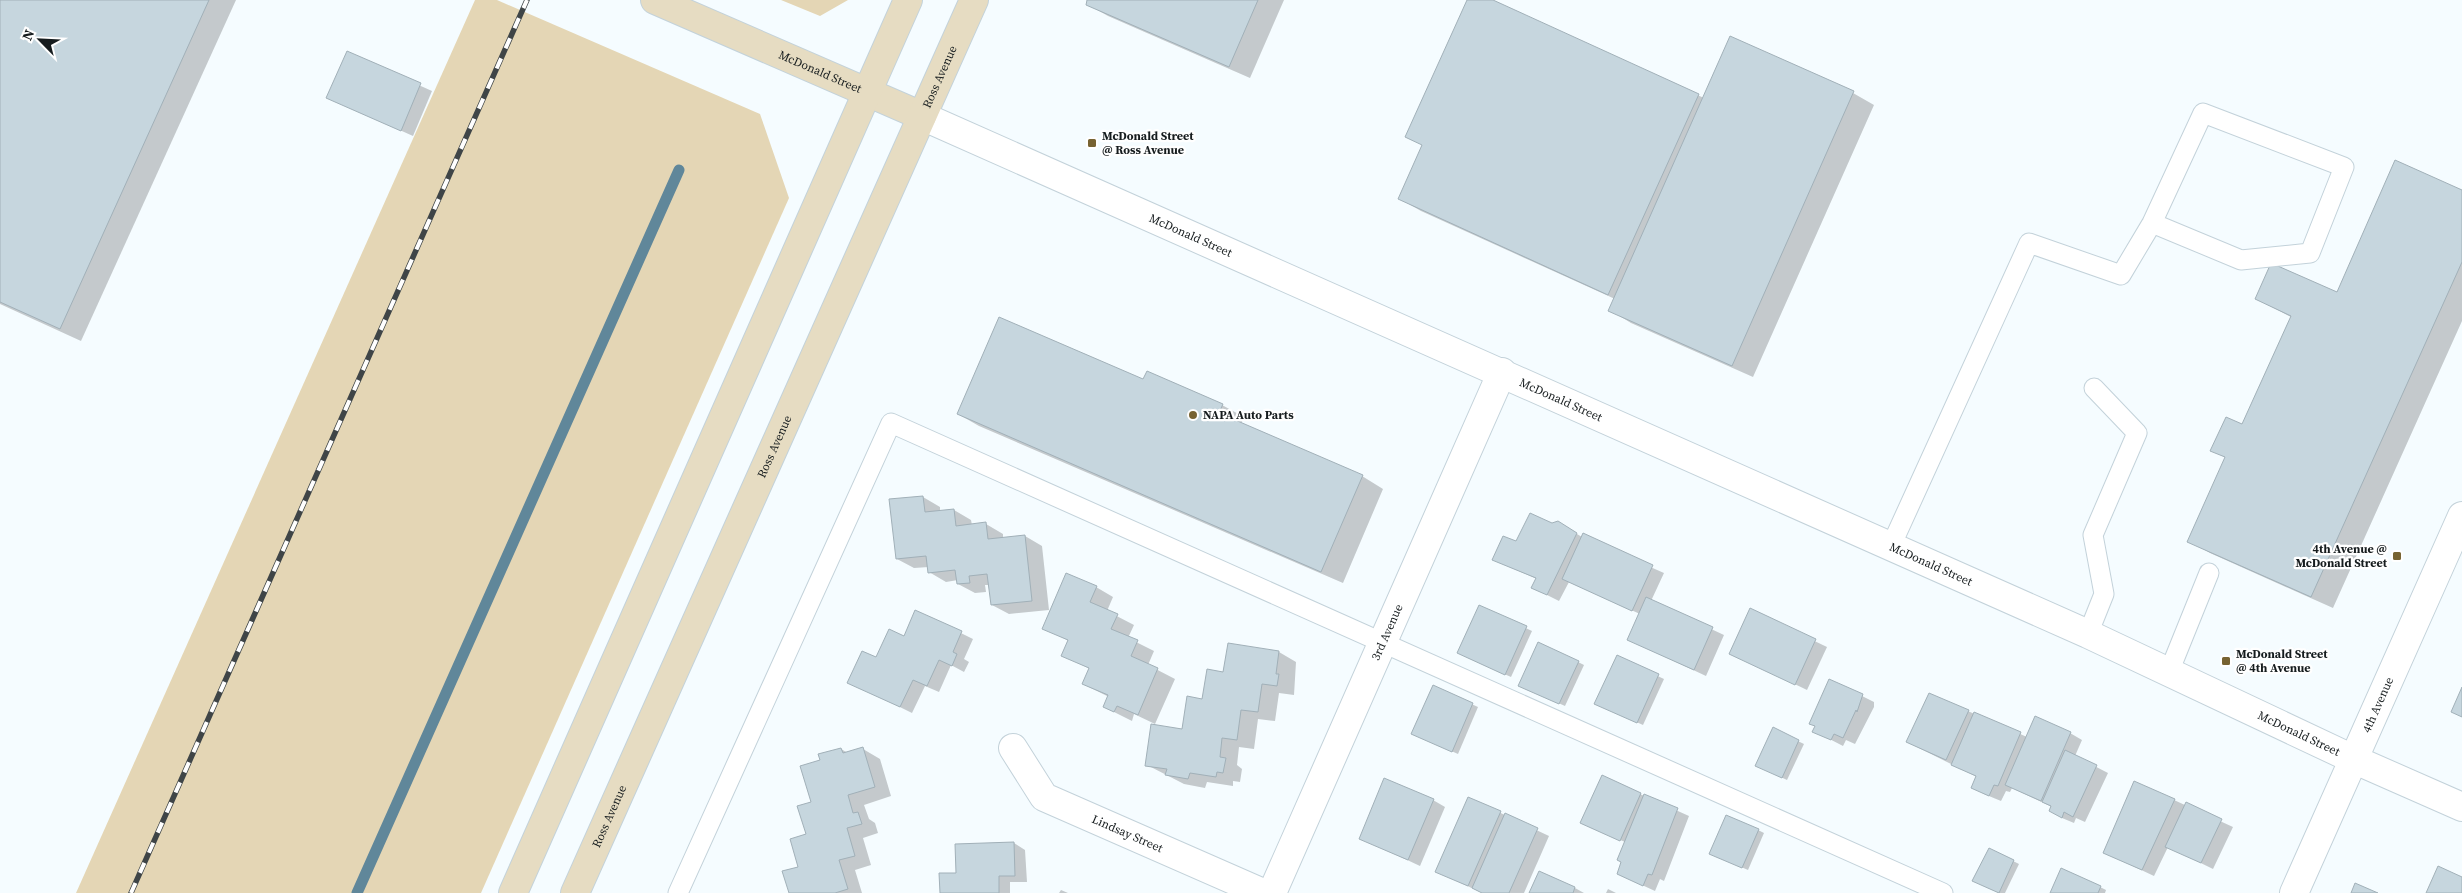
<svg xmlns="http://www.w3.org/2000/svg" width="2462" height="893" font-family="'Source Serif 4',serif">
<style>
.green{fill:#e4d6b5}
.shadow{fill:#0003}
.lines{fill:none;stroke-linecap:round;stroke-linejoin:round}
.stream{stroke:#60879a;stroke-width:11}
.building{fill:#c6d6de;stroke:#a1b0b8}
.service-casing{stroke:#c3d2da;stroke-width:21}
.minor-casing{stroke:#c3d2da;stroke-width:30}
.tertiary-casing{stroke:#c3d2da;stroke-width:30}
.secondary-casing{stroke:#c3d2da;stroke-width:30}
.service{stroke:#fff;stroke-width:19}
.minor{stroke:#fff;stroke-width:28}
.tertiary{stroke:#fff;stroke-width:28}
.secondary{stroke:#e6dcc2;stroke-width:28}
.rail-casing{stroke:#3f4547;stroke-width:5.5}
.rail{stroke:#fff;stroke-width:4;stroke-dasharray:11;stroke-linecap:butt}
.poi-dot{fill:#776332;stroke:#fff;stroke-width:2}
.labels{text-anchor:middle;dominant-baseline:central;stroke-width:4.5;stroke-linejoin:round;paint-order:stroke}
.street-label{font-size:12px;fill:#161c1e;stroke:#fff}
.poi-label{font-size:12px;font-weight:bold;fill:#161c1e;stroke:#fff;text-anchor:start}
</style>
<rect width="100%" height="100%" fill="#f5fcff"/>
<g class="green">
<path d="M475,0H497L760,114L789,198L481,893H76Z"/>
<path d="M781,0H848L820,16Z"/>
</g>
<g class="shadow">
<path d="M0,0H236L81,341L0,304Z"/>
<path d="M1089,0H1284L1250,78L1108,16L1087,4Z"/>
<path d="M1469,0H1490L1704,98L1853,93L1874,105L1753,377L1631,323L1610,310L1615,299L1421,211L1400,199L1423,146Z"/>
<path d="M347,53L432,91L413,136L328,98Z"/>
<path d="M2462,191V321L2333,608L2210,553L2189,541L2226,458L2212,450L2243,426L2291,317L2256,299L2337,294Z"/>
<path d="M1144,381L1222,405L1244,417L1241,424L1362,476L1383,489L1343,583L979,426L958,414Z"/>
<path d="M923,497L940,507V512L954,510L971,520L972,525L986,524L1003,534V539L1025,536L1042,546L1049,610L1009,614L992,605L990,585H985L986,592L975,593L958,584V580L946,582L929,572V567L914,568L897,559Z"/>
<path d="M1557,522L1582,537L1664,573L1651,601L1724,635L1706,676L1629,640L1640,614L1569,582L1559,601L1533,588L1537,579L1494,560L1516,543Z"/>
<path d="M1096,587L1113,597L1107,611L1134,625L1128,638L1154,651L1148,665L1175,679L1155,724L1134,714L1132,721L1104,707L1109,697L1083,684L1090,669L1063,655L1069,641L1044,628Z"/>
<path d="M1479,606L1532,631L1511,677L1464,656Z"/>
<path d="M1750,610L1827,647L1807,690L1730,653Z"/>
<path d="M916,611L973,639L964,659L969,662L964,672L951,665L939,692L925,686L912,713L849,682L904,638Z"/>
<path d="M1279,652L1296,662L1294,695L1279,693L1275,721L1258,719L1254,749L1239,747L1237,765L1242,769L1240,782L1233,781V786L1207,782L1205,788L1184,784L1147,765L1183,730L1224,673Z"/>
<path d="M1617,657L1664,679L1643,725L1601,706Z"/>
<path d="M1578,662L1584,665L1565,706L1525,688Z"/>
<path d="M1434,687L1478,707L1458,754L1413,734Z"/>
<path d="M1929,694L2027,737L2070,733L2082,740L2075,756L2108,773L2085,822L2076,818L2074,823L2062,818L2052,807L2012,788L2010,792L2006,791L2001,801L1984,794L1973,787L1977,777L1907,742Z"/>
<path d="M1862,696L1874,702V707L1855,744L1846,740L1843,746L1814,731Z"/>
<path d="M1773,729L1804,744L1787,780L1762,768Z"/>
<path d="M841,749L848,753L863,749L880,759L891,796L864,805L869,819L875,823L878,833L863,838L871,865L855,870L862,893H790L800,868L822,761Z"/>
<path d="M1602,777L1689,816L1664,881L1660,879L1655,891L1618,874L1623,862L1625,842L1587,826Z"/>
<path d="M1469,798L1549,836L1524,893H1482L1436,871Z"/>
<path d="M1433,800L1445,807L1420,866L1360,838Z"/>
<path d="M2174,800L2233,827L2213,869L2168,847L2154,876L2105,853Z"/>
<path d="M1758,830L1764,833L1748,870L1716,856Z"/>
<path d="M1014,843L1025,850L1027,882H1010V893H941L957,874Z"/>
<path d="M2013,861L2019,864L2005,893H1999L1980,884Z"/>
<path d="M1540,872L1575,888L1584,893H1531Z"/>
<path d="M2100,887L2106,890L2105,893H2051Z"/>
<path d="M1608,889L1616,893H1606Z"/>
<path d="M1061,890L1068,893H1059Z"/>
</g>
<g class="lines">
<path class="stream" d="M357,893L679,170"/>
</g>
<g class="building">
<path d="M0,0H209L60,329L0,302Z"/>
<path d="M1087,0H1258L1229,67L1086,5Z"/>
<path d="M1467,0H1493L1699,94L1608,295L1398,199L1422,145L1405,137Z"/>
<path d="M1730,36L1854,91L1732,366L1608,311Z"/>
<path d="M347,51L421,83L401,131L326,98Z"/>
<path d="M2395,160L2462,190V262L2311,597L2187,542L2225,457L2210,451L2226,417L2242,424L2291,316L2255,299L2271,263L2337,292Z"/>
<path d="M999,317L1143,379L1147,371L1223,404L1219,413L1363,475L1321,572L957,414Z"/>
<path d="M923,496L925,512L954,509L956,526L986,522L988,539L1025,535L1032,601L991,605L987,574L969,576L970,583L957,584L955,570L928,573L926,556L896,559L889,499Z"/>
<path d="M1530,513L1552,523L1558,521L1577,533L1547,595L1531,588L1536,578L1492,560L1503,536L1516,541Z"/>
<path d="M1583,533L1653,565L1632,611L1562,579Z"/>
<path d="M1066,573L1097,586L1090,602L1118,614L1111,629L1138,640L1131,656L1158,668L1138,715L1117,706L1114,712L1103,707L1108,695L1082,684L1089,668L1061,656L1068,640L1042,629Z"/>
<path d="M1646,597L1713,627L1694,670L1627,640Z"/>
<path d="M1479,605L1527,626L1505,675L1457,653Z"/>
<path d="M1750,608L1816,639L1795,685L1729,654Z"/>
<path d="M915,610L962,631L953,652L957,654L952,666L939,660L927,686L913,680L900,707L847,683L862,651L876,657L889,629L904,636Z"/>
<path d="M1538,642L1579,661L1559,704L1518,686Z"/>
<path d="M1228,643L1279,651L1276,674H1279L1277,686L1262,684L1258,712L1241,710L1237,740L1222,738L1220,757L1226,758L1223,773L1217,772L1216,777L1190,773L1188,779L1165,775L1167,769L1145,766L1151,724L1182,729L1187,696L1202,699L1207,669L1223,672Z"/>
<path d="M1617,655L1659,674L1637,723L1594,704Z"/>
<path d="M1829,679L1863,694L1857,712L1856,710L1843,738L1834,734L1831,740L1812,732L1815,726L1809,724Z"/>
<path d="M1433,685L1473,703L1452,752L1411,734Z"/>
<path d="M2462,687V717L2451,712Z"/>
<path d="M1929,693L1969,710L1946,760L1906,742Z"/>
<path d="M1974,712L2021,732L1998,786L1994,785L1989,796L1971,788L1976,776L1951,765Z"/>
<path d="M2035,716L2071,732L2041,801L2005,785Z"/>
<path d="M1773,727L1799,740L1782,778L1755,766Z"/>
<path d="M863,747L875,787L848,795L853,813L858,812L862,824L847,828L855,856L839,860L848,889L835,893H789L782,871L798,867L790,839L806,834L797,806L811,802L800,766L820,760L818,754L841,748L843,753Z"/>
<path d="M2065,750L2097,765L2073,817L2064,812L2062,818L2049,811L2051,806L2042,802Z"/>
<path d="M1602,775L1641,793L1620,841L1580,823Z"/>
<path d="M1384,778L1434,799L1408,860L1359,839Z"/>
<path d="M2134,781L2175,799L2142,870L2103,853Z"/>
<path d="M1644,794L1678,808L1652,875L1648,874L1643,886L1617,874L1621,862L1617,860Z"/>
<path d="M1468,797L1501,811L1468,886L1435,872Z"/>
<path d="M2186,802L2222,819L2201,863L2165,847Z"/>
<path d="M1505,813L1538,828L1509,893H1482L1472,888Z"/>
<path d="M1726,815L1759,829L1742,868L1709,854Z"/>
<path d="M1014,842L1015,876H999V893H940L939,873H956L955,844Z"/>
<path d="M1989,848L2014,860L1999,893L1972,881Z"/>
<path d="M2438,866L2462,877V893H2426Z"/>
<path d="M2061,868L2101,886L2098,893H2050Z"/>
<path d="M1539,871L1575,887L1573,893H1529Z"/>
<path d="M2355,883L2378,893H2351Z"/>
</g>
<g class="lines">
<defs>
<g id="service">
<path d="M1891,546L2029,243L2121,275L2152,223L2203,113L2344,167L2310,253L2241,260L2152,223"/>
<path d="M2088,634L2104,594L2093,535L2137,433L2094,388"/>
<path d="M2169,672L2209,573"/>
<path d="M678,893L891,423L1943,893"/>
</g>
<g id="minor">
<path id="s1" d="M1013,748L1044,797L1263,893"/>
<path id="s2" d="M1272,893L1502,372"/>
</g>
<g id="tertiary">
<path id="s3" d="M922,116L2088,634L2353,759L2462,807"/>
<path id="s4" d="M2294,893L2462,516"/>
</g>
<g id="secondary">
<path id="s5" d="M655,0L922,116"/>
<path d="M513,893L908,0"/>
<path id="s6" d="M575,893L974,0"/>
</g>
</defs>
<use href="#service" class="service-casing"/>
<use href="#minor" class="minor-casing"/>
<use href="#tertiary" class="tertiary-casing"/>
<use href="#secondary" class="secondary-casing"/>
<use href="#service" class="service"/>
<use href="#minor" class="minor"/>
<use href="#tertiary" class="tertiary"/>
<use href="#secondary" class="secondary"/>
<defs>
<path id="rail" d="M131,893L527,0"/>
</defs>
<use href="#rail" class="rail-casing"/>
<use href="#rail" class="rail"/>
</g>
<g class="poi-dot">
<rect x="1087" y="138" width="10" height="10" rx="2.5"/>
<circle cx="1193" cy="415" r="5"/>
<rect x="2392" y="551" width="10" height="10" rx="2.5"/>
<rect x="2221" y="656" width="10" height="10" rx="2.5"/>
</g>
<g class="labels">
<g class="street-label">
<text stroke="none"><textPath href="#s5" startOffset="180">McDonald Street</textPath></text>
<text stroke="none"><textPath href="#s6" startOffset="894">Ross Avenue</textPath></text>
<text stroke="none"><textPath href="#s3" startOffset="294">McDonald Street</textPath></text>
<text stroke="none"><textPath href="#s3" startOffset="699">McDonald Street</textPath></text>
<text stroke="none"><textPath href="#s6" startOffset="489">Ross Avenue</textPath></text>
<text stroke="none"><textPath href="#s3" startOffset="1104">McDonald Street</textPath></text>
<text stroke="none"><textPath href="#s2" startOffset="285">3rd Avenue</textPath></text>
<text stroke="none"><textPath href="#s4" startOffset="206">4th Avenue</textPath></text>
<text stroke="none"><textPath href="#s3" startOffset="1509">McDonald Street</textPath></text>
<text stroke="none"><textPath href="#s6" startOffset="84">Ross Avenue</textPath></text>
<text stroke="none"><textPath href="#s1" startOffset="149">Lindsay Street</textPath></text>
</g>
<g class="poi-label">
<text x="1102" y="136">McDonald Street<tspan x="1102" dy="14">@ Ross Avenue</tspan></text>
<text x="1203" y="415">NAPA Auto Parts</text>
<text x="2387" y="549" text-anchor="end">4th Avenue @<tspan x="2387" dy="14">McDonald Street</tspan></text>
<text x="2236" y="654">McDonald Street<tspan x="2236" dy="14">@ 4th Avenue</tspan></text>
</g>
</g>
<g transform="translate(40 40) rotate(294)" stroke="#ffffff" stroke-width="4" paint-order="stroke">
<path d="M0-4L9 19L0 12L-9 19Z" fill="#161c1e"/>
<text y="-8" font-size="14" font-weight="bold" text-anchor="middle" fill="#161c1e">N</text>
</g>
</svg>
